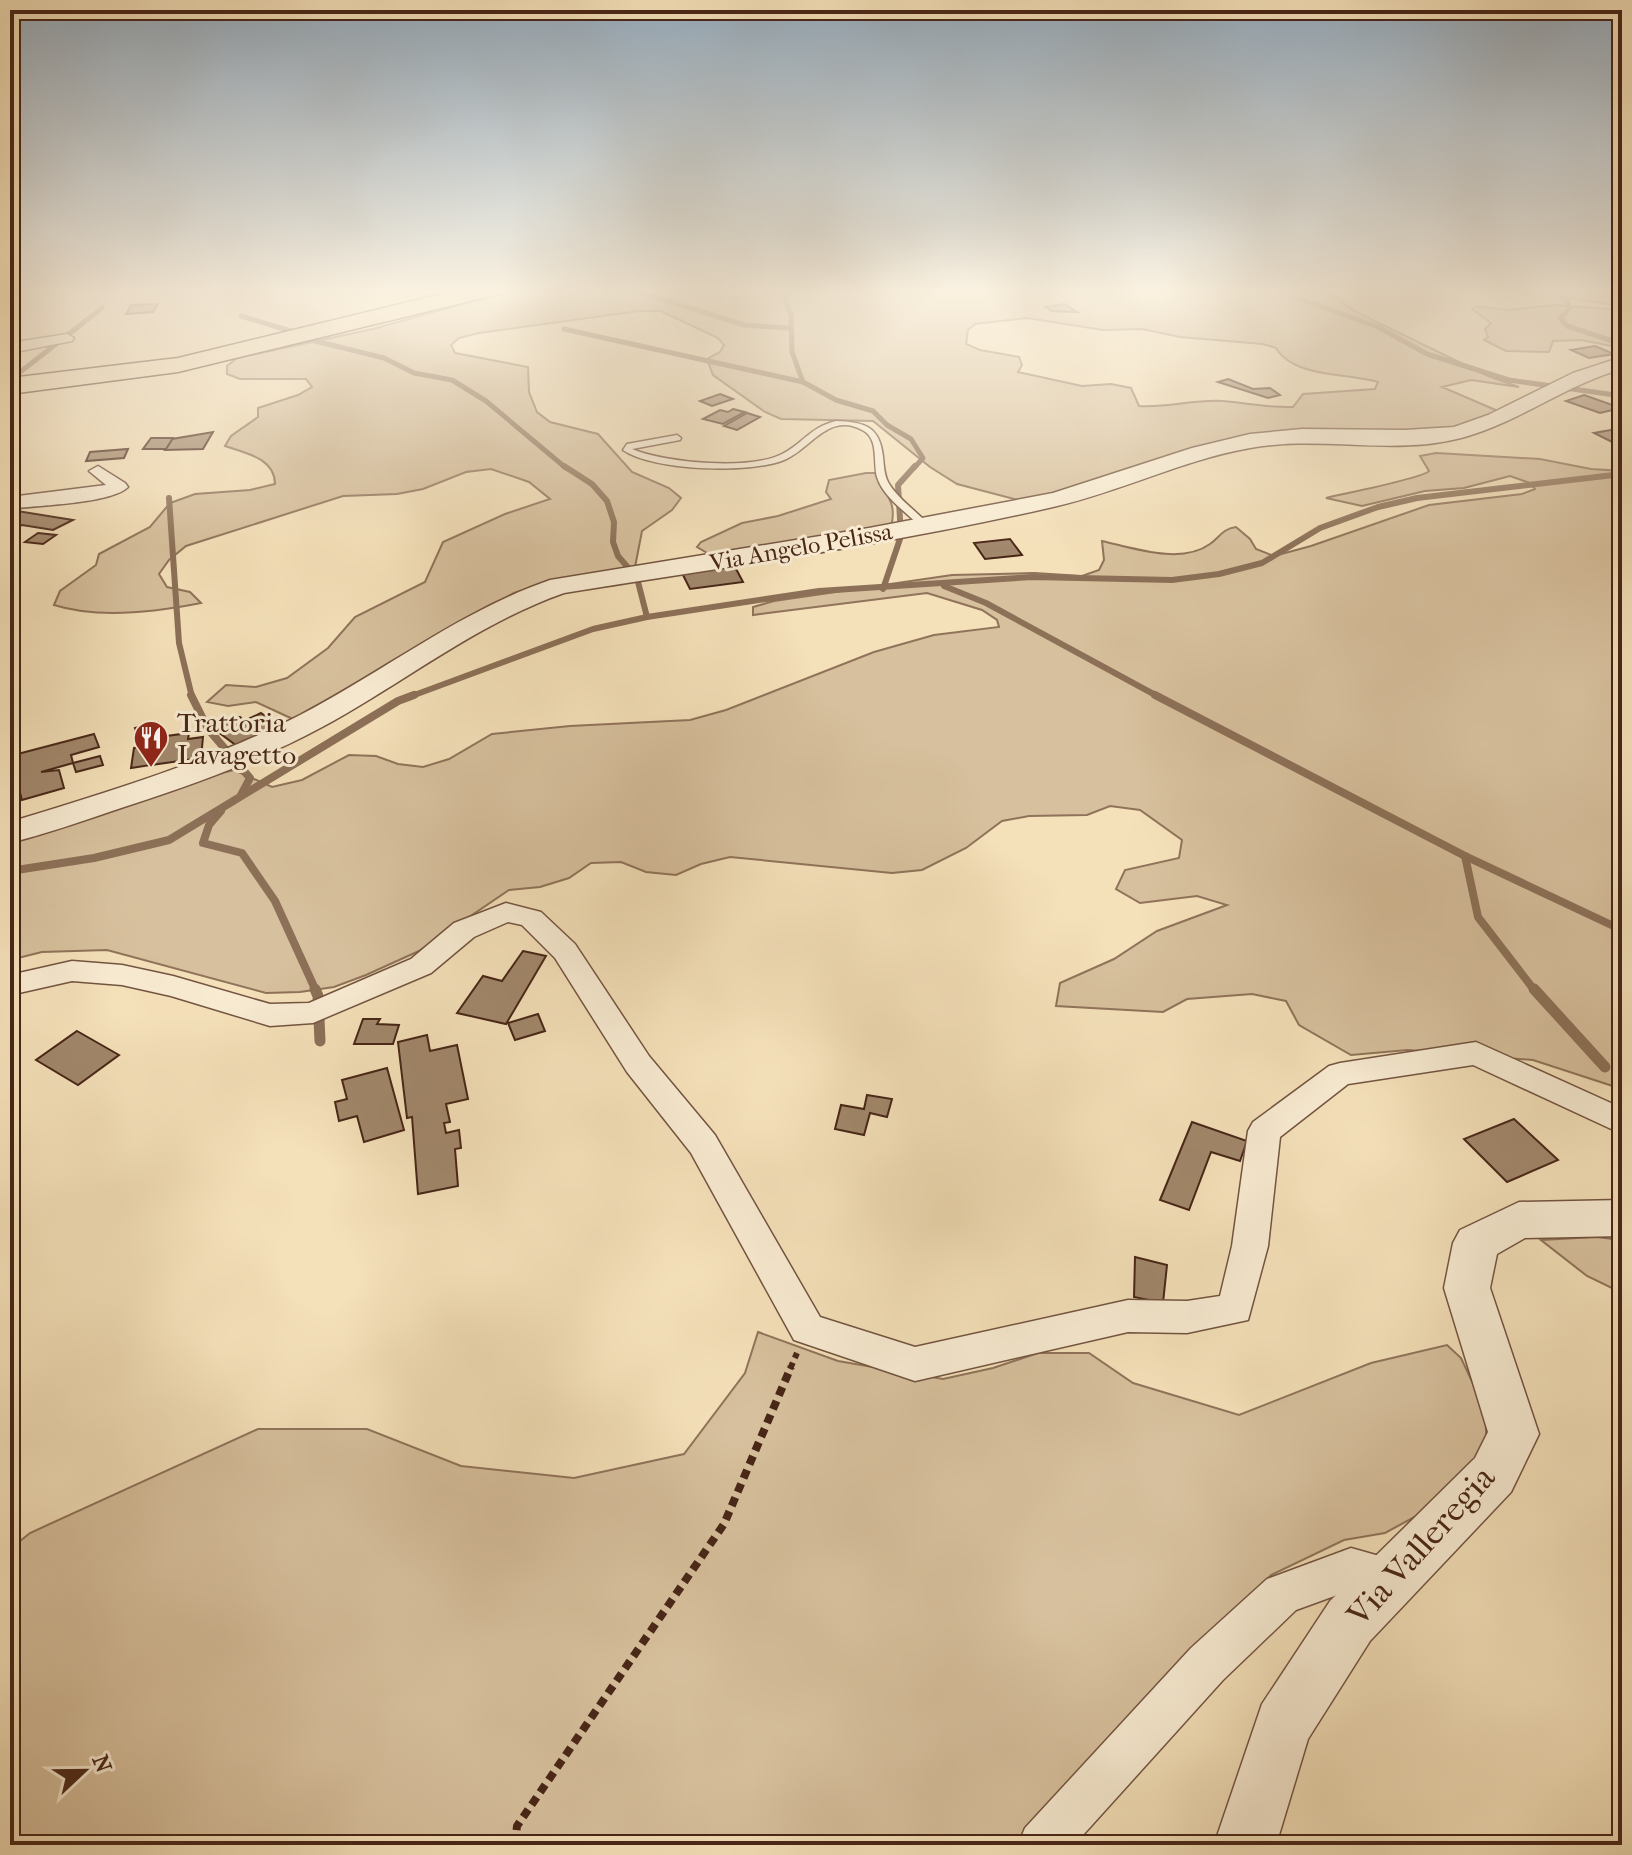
<svg xmlns="http://www.w3.org/2000/svg" width="1632" height="1855" font-family="'IM FELL French Canon',serif">
<style>
.green{fill:#d7c09d;stroke:#90735a;stroke-width:2;fill-rule:evenodd}
.lines{fill:none;stroke-linecap:round;stroke-linejoin:round}
.stream-far3{stroke:#8c7057;stroke-width:5}
.stream-far2{stroke:#8c7057;stroke-width:6}
.stream-far1{stroke:#8c7057;stroke-width:8}
.stream{stroke:#8c7057;stroke-width:11}
.building{fill:#a1876b;stroke:#482617;stroke-width:2}
.service-casing{stroke:#735440;stroke-width:3}
.minor-casing{stroke:#735440;stroke-width:3}
.tertiary-casing{stroke:#735440;stroke-width:3}
.motorway-casing{stroke:#482617;stroke-width:3}
.path-far1{stroke:#482617;stroke-width:6;stroke-dasharray:7 5;stroke-linecap:butt}
.path{stroke:#482617;stroke-width:8;stroke-dasharray:9 6;stroke-linecap:butt}
.service{fill:#f8ebd2;fill-rule:evenodd}
.minor{fill:#f8ebd2;fill-rule:evenodd}
.tertiary{fill:#f8ebd2;fill-rule:evenodd}
.motorway{fill:#f4e0b9;fill-rule:evenodd}
.labels{text-anchor:middle;dominant-baseline:central;stroke-width:6;stroke-linejoin:round;paint-order:stroke}
.far-street-label{font-size:24px;fill:#482617;stroke:#f8ebd2}
.poi-label{font-size:28px;fill:#482617;stroke:#f8ebd2;text-anchor:start}
.near-street-label{font-size:34px;fill:#482617;stroke:#f8ebd2}
</style>
<rect width="100%" height="100%" fill="#f4e0b9"/>
<filter id="stains"><feTurbulence type="fractalNoise" baseFrequency=".0025" numOctaves="4"/><feColorMatrix values="0 0 0 0 .2 0 0 0 0 .09 0 0 0 0 .02 0 0 0 .5 -.17"/></filter>
<radialGradient id="worn" r=".72"><stop offset=".6" stop-color="#630" stop-opacity="0"/><stop offset="1" stop-color="#630" stop-opacity=".3"/></radialGradient>
<g class="green">
<path d="M516,289H1324L1356,312L1488,376L1519,387L1471,380L1442,387L1498,411L1446,430L1295,432L1022,501L957,484L930,467L873,421L781,419L765,412L713,375L707,359L720,352L724,345L718,338L661,311H639L479,333L459,338L451,345L455,353L528,367L529,392L537,412L550,422L598,434L632,472L669,488L681,498L672,510L642,531L635,567L552,580L514,593L295,720L256,702L228,706L207,702L226,685L256,687L287,678L328,648L355,617L425,582L443,542L505,514L550,499L529,482L491,469L466,472L423,489L397,494L343,496L186,546L169,560L159,574L167,587L190,592L201,603C156,612 98,619 54,605L60,591L96,565L99,554L150,527L170,503L195,494L250,490L275,484C275,458 245,453 225,446L231,436L258,417V408L298,395L312,387L306,379H240L227,374V366L237,358L373,329ZM1027,318L1103,330L1142,329L1180,337L1263,344L1276,348C1294,378 1348,373 1378,382L1375,389L1303,394L1293,407C1268,408 1247,403 1223,401C1194,399 1168,408 1139,406L1131,388L1111,384L1082,386L1018,372L1022,365L1019,357L980,350L966,344L968,330L975,324Z"/>
<path d="M1543,289H1622V306L1567,298Z"/>
<path d="M1553,305L1622,310V348L1581,340L1553,341L1549,352L1506,351L1484,340L1488,337L1485,329L1491,323L1472,309L1476,306L1508,310Z"/>
<path d="M1436,453L1540,459L1591,469L1622,471V1089L1533,1060L1408,1050L1351,1055L1299,1025L1286,1001L1252,994L1187,999L1163,1012L1056,1006L1060,983L1114,959L1157,931L1227,905L1197,896L1140,903L1116,889L1125,870L1179,858L1182,840L1140,810L1110,806L1087,815L1029,816L1002,821L966,848L922,870L892,873L730,857L701,864L676,875L646,872L621,862L591,863L569,878L540,887L509,890L419,951L366,975L334,987L300,992L266,993L107,950L42,952L10,960V840L187,781L234,770L272,787L302,780L349,755L376,756L398,764L423,767L449,759L492,734L570,726L690,720L726,710L874,652L934,635L999,627L997,620L982,610L927,593L753,615V607L774,601L952,575L1034,573L1082,576L1099,570L1104,560L1102,541C1133,548 1181,565 1210,544C1220,537 1222,529 1236,527L1250,539L1256,549L1274,556L1311,546L1429,505L1522,494L1535,489L1530,483L1510,476L1464,488L1425,491L1362,506L1326,498C1342,494 1424,478 1429,471L1420,456Z"/>
<path d="M866,473H875C884,494 898,501 891,527L714,557L697,547L701,542L742,523L778,516L831,499L826,492L829,480Z"/>
<path d="M1596,1237L1622,1240V1293L1587,1276L1541,1240Z"/>
<path d="M758,1332L838,1361L943,1379L993,1368L1038,1353H1089L1133,1383L1239,1415L1371,1363L1447,1345L1461,1358L1485,1409L1487,1452L1453,1496L1385,1533L1344,1540L1271,1575L1077,1785L1012,1845H10V1549L30,1533L258,1429H367L461,1466L574,1478L684,1454L745,1373Z"/>
</g>
<g class="lines">
<g class="stream-far3">
<path d="M631,289L744,325L789,328"/>
<path d="M781,289L791,315L792,352L803,382L836,400L873,411L887,425L911,439L923,458L914,468"/>
<path d="M1274,289L1378,327L1427,354L1509,380L1622,396"/>
<path d="M1551,289L1565,298L1570,308L1560,318L1567,326L1622,344"/>
<path d="M241,316L294,332"/>
<path d="M564,329L803,382"/>
<path d="M307,339L384,358L414,373L452,380L486,401L566,468"/>
<path d="M10,380L102,308"/>
</g>
<g class="stream-far2">
<path d="M564,466L592,484L607,501L614,522L613,542L618,556L637,578L647,617"/>
<path d="M169,498L179,643L192,697"/>
<path d="M944,586L986,603L1159,697"/>
<path d="M883,589L901,536L898,485L915,466"/>
<path d="M409,697L593,629L647,617L819,591L1032,577L1172,580L1219,574L1262,563L1320,528L1378,507L1417,498L1622,474"/>
</g>
<g class="stream-far1">
<path d="M191,695L208,729L250,778L241,795"/>
<path d="M1155,695L1465,856L1622,930"/>
<path d="M221,811L209,825L203,843L242,853L275,901L316,991"/>
<path d="M1465,856L1478,917L1535,991"/>
<path d="M10,871L94,858L169,840L398,701L414,695"/>
</g>
<g class="stream">
<path d="M315,989L318,996L320,1041"/>
<path d="M1534,989L1605,1067"/>
</g>
</g>
<g class="building">
<path d="M158,304L153,312L126,314L131,305Z"/>
<path d="M1065,304L1077,312L1052,311L1045,307Z"/>
<path d="M1595,346L1614,354L1589,358L1571,350Z"/>
<path d="M1228,379L1253,389L1270,388L1280,395L1268,398L1218,382Z"/>
<path d="M720,394L733,399L712,406L700,401Z"/>
<path d="M1584,395L1621,408L1600,413L1566,401Z"/>
<path d="M733,409L745,412L723,424L703,419L720,410L728,412Z"/>
<path d="M747,413L760,417L737,430L724,426Z"/>
<path d="M1622,428L1620,446L1594,433Z"/>
<path d="M213,432L203,449L165,450L172,439Z"/>
<path d="M151,438H173L166,449H143Z"/>
<path d="M128,449L124,458L86,461L90,452Z"/>
<path d="M17,511L73,520L53,530L22,525L10,530V515Z"/>
<path d="M38,533L56,535L43,544L25,542Z"/>
<path d="M1010,539L1022,555L985,559L974,543Z"/>
<path d="M734,565L743,582L690,589L682,573Z"/>
<path d="M261,713L280,726L237,746L214,729L240,717L244,721Z"/>
<path d="M158,723L160,734L138,739L135,728Z"/>
<path d="M189,733L188,739L203,737L201,758L151,765L152,738Z"/>
<path d="M94,734L99,747L71,755L73,763L41,772L59,770L64,788L22,800L10,756Z"/>
<path d="M152,746L151,765L131,768L134,748Z"/>
<path d="M100,756L103,765L76,772L73,763Z"/>
<path d="M523,951L546,956L506,1024L457,1013L483,976L502,981Z"/>
<path d="M538,1014L545,1031L515,1040L508,1023Z"/>
<path d="M363,1019H380L377,1024L399,1025L393,1044H354Z"/>
<path d="M77,1031L119,1055L78,1085L36,1060Z"/>
<path d="M427,1035L430,1051L457,1045L468,1099L446,1104L450,1122L444,1123L446,1133L459,1130L461,1148L455,1149L458,1186L418,1194L412,1117L407,1118L398,1042Z"/>
<path d="M387,1068L404,1130L364,1142L357,1116L339,1121L335,1102L347,1099L342,1080Z"/>
<path d="M867,1095L892,1099L887,1117L870,1113L864,1135L835,1129L841,1105L864,1109Z"/>
<path d="M1514,1119L1558,1160L1507,1182L1464,1139Z"/>
<path d="M1192,1122L1247,1141L1240,1161L1211,1152L1189,1210L1160,1200Z"/>
<path d="M1135,1257L1167,1265L1163,1303L1134,1297Z"/>
</g>
<g class="lines">
<defs>
<path id="service" d="M836,421C864,422 880,426 883,457C884,466 884,474 888,482C897,498 915,510 927,523V527H921C906,512 883,497 877,477C873,463 879,440 864,431C829,410 811,449 784,460C750,474 653,471 623,450L627,444L677,435L681,438L680,440L632,449C665,463 752,471 784,453C804,442 811,427 836,421Z"/>
<g id="minor">
<path d="M67,334L74,338L72,341L10,353V343Z"/>
<path d="M98,466L125,483L128,487C111,504 36,505 10,509V497L106,485L89,471Z"/>
<path d="M506,903L541,912L575,944L649,1056L715,1135L820,1317L915,1347L1128,1300L1187,1301L1220,1296L1232,1246L1248,1131L1253,1122L1329,1066L1340,1063L1476,1042L1622,1108V1134L1473,1065L1348,1084L1280,1137L1268,1246L1248,1320L1187,1333L1128,1332L915,1381L794,1340L691,1153L627,1072L555,958L522,925L508,922L474,937L431,973L313,1023L270,1026L171,996L122,985L72,981L10,995V975L72,961L122,965L173,976L270,1004L309,1003L411,959L454,923Z"/>
<path d="M1351,1548L1404,1563L1410,1578L1404,1593L1389,1599L1351,1590L1296,1610L1223,1680L1074,1845H1018L1025,1828L1191,1648L1267,1579Z"/>
</g>
<g id="tertiary">
<path d="M1622,357V369C1565,385 1518,423 1461,438C1393,456 1319,435 1250,448C1182,460 1120,492 1053,507C892,544 727,567 564,593C476,624 405,682 324,726C258,762 186,787 115,810C80,822 45,834 10,843V822C108,792 208,762 300,715C385,671 458,612 550,580L869,528L1053,493L1192,448L1250,434L1302,429L1405,430L1454,427L1488,415L1573,373Z"/>
<path d="M1622,1200V1236L1525,1238L1497,1254L1490,1288L1539,1434L1511,1492L1370,1641L1308,1739L1276,1845H1214L1262,1704L1330,1601L1475,1458L1488,1432L1444,1288L1453,1243L1460,1230L1519,1202Z"/>
</g>
<path id="motorway" d="M462,289H502L499,294L178,372L10,394V378L178,358Z"/>
</defs>
<use href="#service" class="service-casing"/>
<use href="#minor" class="minor-casing"/>
<use href="#tertiary" class="tertiary-casing"/>
<use href="#motorway" class="motorway-casing"/>
<path class="path-far1" d="M790,1369L797,1353"/>
<path class="path" d="M515,1845L517,1826L724,1524L791,1367"/>
<use href="#service" class="service"/>
<use href="#minor" class="minor"/>
<use href="#tertiary" class="tertiary"/>
<use href="#motorway" class="motorway"/>
</g>
<linearGradient id="sky" x2="0" y2="1"><stop stop-color="#95acbf"/><stop offset="0.53" stop-color="#faf1e0"/><stop offset="1" stop-color="#faf1e0" stop-opacity="0"/></linearGradient>
<rect width="1632" height="549" fill="url(#sky)"/>
<defs>
<symbol id="restaurant-pin" viewBox="-11 -11 22 30"><path d="M0 17L-7.5 6A9.5 9.5 0 1 1 7.5 6Z" fill="#8f2418" stroke="#f8ebd2"/><path d="M-5-6h1v4h1v-4h1v4h1v-4h1v5L-1.5 .5V6h-2V.5L-5-1ZM5-6V6H3V1.5H1.5Q1.5-4 5-6Z" fill="#fff"/></symbol>
</defs>
<g fill-rule="evenodd">
<use href="#restaurant-pin" x="131" y="718" width="40" height="54"/>
</g>
<g class="labels">
<g class="far-street-label">
<text transform="translate(801 547) rotate(-10)">Via Angelo Pelissa</text>
</g>
<g class="poi-label">
<text x="177" y="722">Trattoria<tspan x="177" dy="32">Lavagetto</tspan></text>
</g>
<g class="near-street-label">
<text transform="translate(1421 1546) rotate(-48)">Via Valleregia</text>
</g>
</g>
<rect width="1632" height="1855" fill="none" stroke="#f4e0b9" stroke-width="40"/>
<rect x="12" y="12" width="1608" height="1831" fill="none" stroke="#482617" stroke-width="4"/>
<rect x="20" y="20" width="1592" height="1815" fill="none" stroke="#482617" stroke-width="2"/>
<g transform="translate(84 1771) rotate(68)" stroke="#f8ebd2" stroke-width="6" paint-order="stroke">
<path d="M0-6L14 30L0 20L-14 30Z" fill="#482617"/>
<text y="-12" font-size="22" font-weight="bold" text-anchor="middle" fill="#482617">N</text>
</g>
<rect width="100%" height="100%" filter="url(#stains)"/>
<rect width="100%" height="100%" fill="url(#worn)"/>
</svg>
